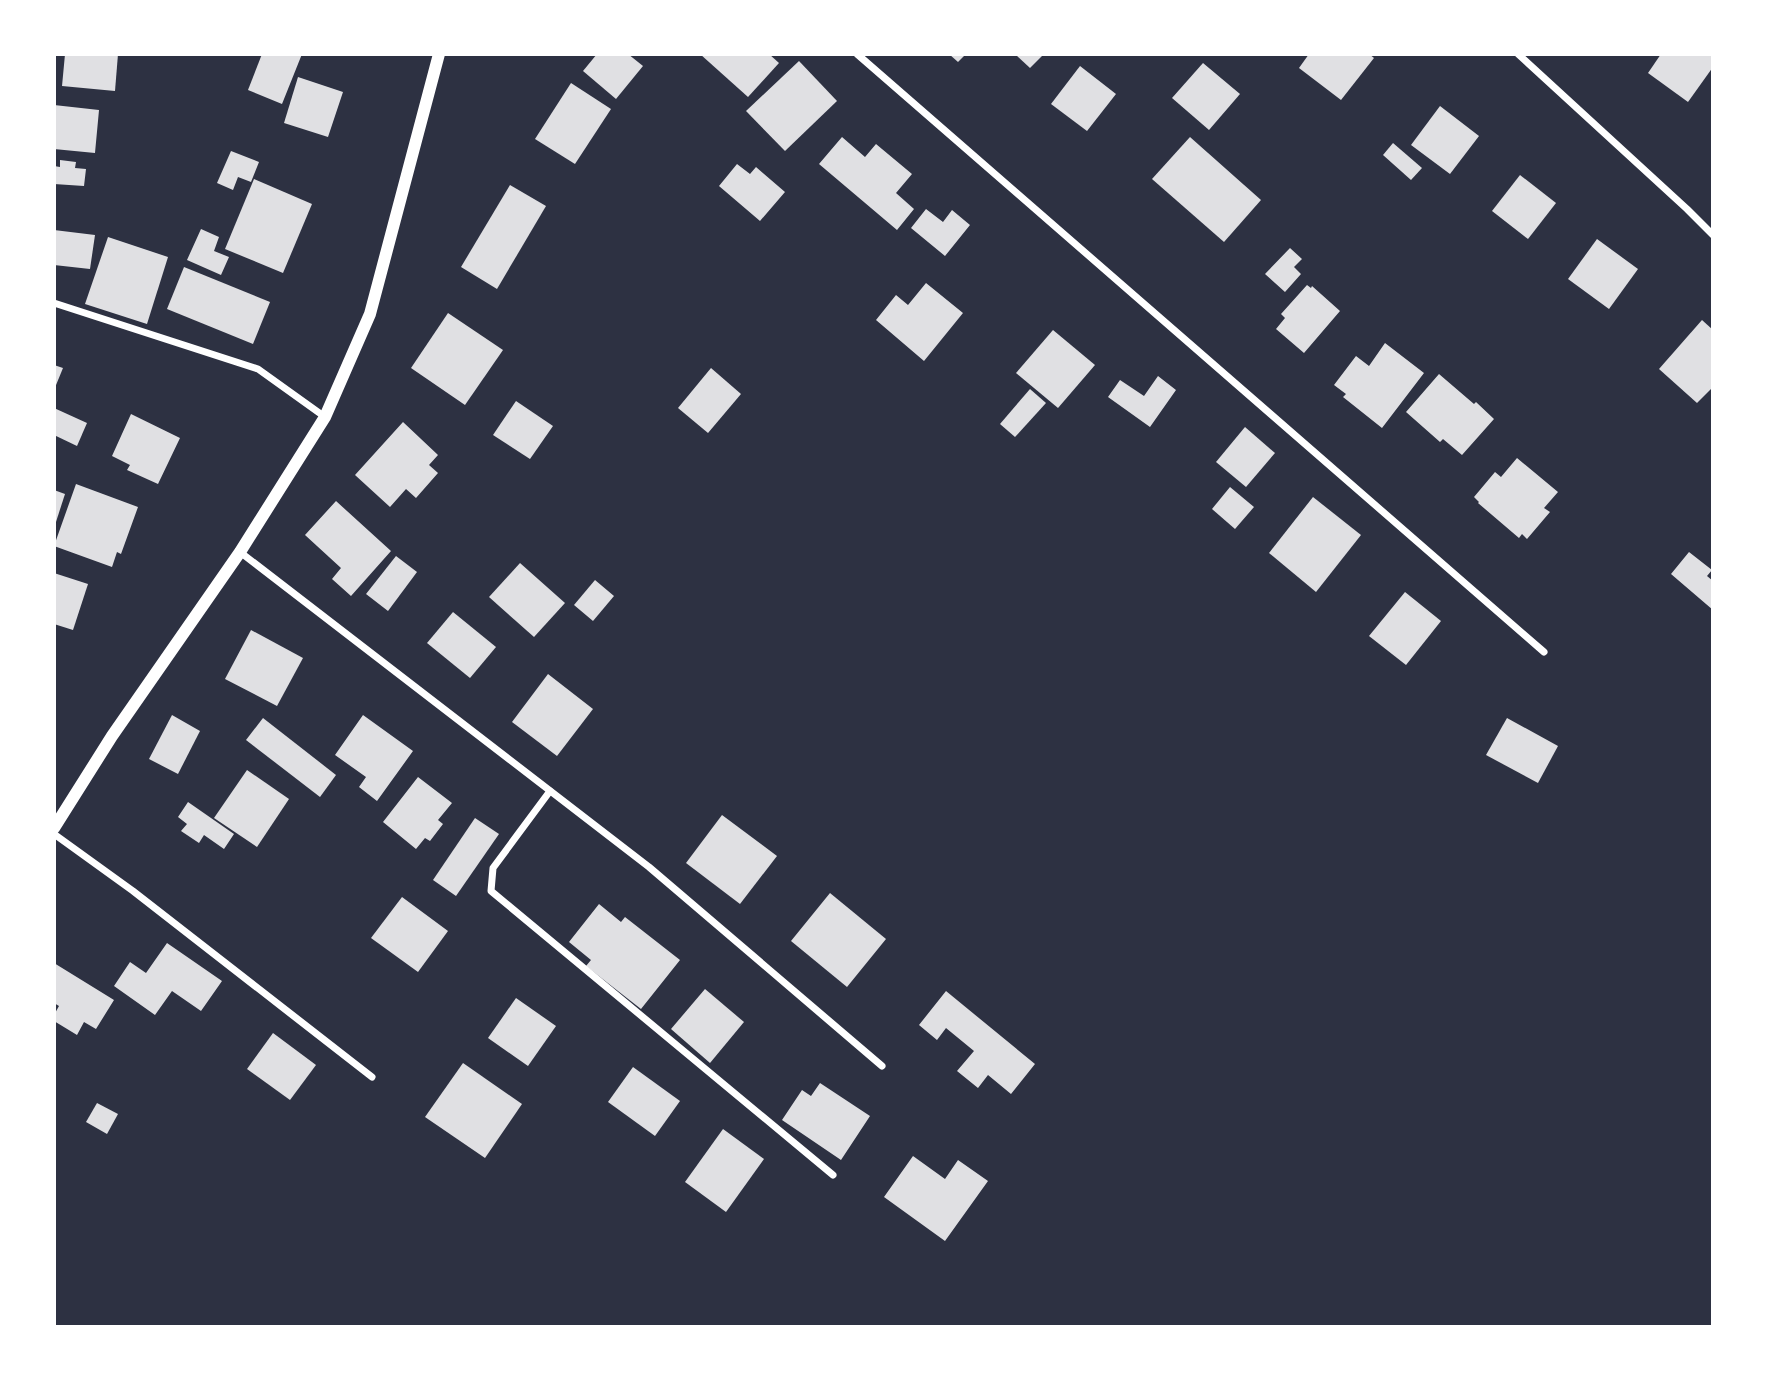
<svg xmlns="http://www.w3.org/2000/svg" width="1767" height="1381" font-family="'Open Sans',sans-serif">
<style>
.building{fill:#e0e0e3}
.lines{fill:none;stroke-linecap:round;stroke-linejoin:round}
.minor{stroke:#fff;stroke-width:7}
.tertiary{stroke:#fff;stroke-width:12}
</style>
<rect width="100%" height="100%" fill="#2d3142"/>
<g class="building">
<path d="M65,54H118L115,91L62,86Z"/>
<path d="M262,54H302L282,104L248,90Z"/>
<path d="M597,54H628L643,66L616,99L583,71Z"/>
<path d="M700,54H769L779,63L748,97Z"/>
<path d="M949,54H966L958,62Z"/>
<path d="M1015,54H1044L1030,68Z"/>
<path d="M1309,54H1369L1374,58L1341,100L1299,68Z"/>
<path d="M1661,54H1709L1713,57V67L1688,102L1648,73Z"/>
<path d="M799,61L837,101L785,151L746,111Z"/>
<path d="M1203,63L1240,94L1209,130L1172,98Z"/>
<path d="M1080,66L1116,94L1087,131L1051,104Z"/>
<path d="M298,77L343,92L328,137L284,123Z"/>
<path d="M571,83L611,109L575,164L535,139Z"/>
<path d="M54,105L99,110L95,153L54,149Z"/>
<path d="M1440,106L1479,136L1450,174L1411,145Z"/>
<path d="M842,137L865,157L876,144L912,174L896,193L914,209L897,230L819,164Z"/>
<path d="M1190,137L1261,200L1224,242L1152,179Z"/>
<path d="M1393,143L1422,168L1411,180L1383,155Z"/>
<path d="M231,151L259,162L251,182L238,177L233,190L217,183Z"/>
<path d="M60,160L76,162L75,168L86,169L84,186L54,184V166L60,167Z"/>
<path d="M737,164L750,174L756,167L785,192L760,221L719,186Z"/>
<path d="M1520,175L1556,203L1528,239L1492,211Z"/>
<path d="M254,179L312,204L283,273L225,249Z"/>
<path d="M510,185L546,206L497,289L461,267Z"/>
<path d="M926,209L943,222L952,210L970,225L945,256L911,228Z"/>
<path d="M201,229L219,237L214,251L229,257L221,275L187,260Z"/>
<path d="M54,230L95,235L90,269L54,265Z"/>
<path d="M108,237L168,257L147,324L85,304Z"/>
<path d="M1597,239L1638,269L1609,309L1568,279Z"/>
<path d="M1290,248L1302,259L1294,267L1301,274L1285,292L1265,274Z"/>
<path d="M184,267L270,302L253,344L167,309Z"/>
<path d="M926,283L963,313L924,361L876,320L896,295L908,305Z"/>
<path d="M1307,285L1311,288L1312,286L1340,311L1304,353L1276,329L1285,318L1281,314Z"/>
<path d="M448,313L503,350L465,405L411,368Z"/>
<path d="M1702,320L1713,330V387L1697,403L1659,369Z"/>
<path d="M1053,330L1095,365L1058,408L1016,373Z"/>
<path d="M1385,343L1424,373L1382,428L1343,397L1346,394L1334,385L1356,356L1369,366Z"/>
<path d="M54,365L63,368L54,390Z"/>
<path d="M711,368L741,394L708,433L678,408Z"/>
<path d="M1439,374L1474,404L1476,402L1494,419L1462,455L1443,439L1440,442L1406,412Z"/>
<path d="M1158,376L1176,390L1150,427L1108,397L1120,380L1144,396Z"/>
<path d="M1030,389L1046,403L1015,437L1000,424Z"/>
<path d="M516,401L553,426L530,459L493,435Z"/>
<path d="M54,408L87,423L77,446L54,435Z"/>
<path d="M131,414L180,438L158,484L127,470L130,465L112,456Z"/>
<path d="M403,422L438,455L429,465L438,473L416,498L406,489L390,507L355,475Z"/>
<path d="M1245,427L1275,453L1246,487L1216,462Z"/>
<path d="M1517,458L1558,492L1544,508L1550,512L1527,539L1522,534L1519,538L1478,503L1479,502L1474,497L1495,472L1501,477Z"/>
<path d="M76,484L138,507L121,554L117,552L112,567L54,546Z"/>
<path d="M1230,487L1254,507L1235,529L1212,509Z"/>
<path d="M54,490L65,494L55,525H54Z"/>
<path d="M1313,497L1361,535L1316,592L1269,553Z"/>
<path d="M336,501L391,551L351,596L332,579L341,568L305,535Z"/>
<path d="M1689,552L1712,570L1707,576L1713,581V610L1671,574Z"/>
<path d="M396,556L417,572L388,611L366,594Z"/>
<path d="M520,563L565,603L534,637L489,597Z"/>
<path d="M54,573L88,584L73,630L54,624Z"/>
<path d="M595,580L614,596L593,621L574,605Z"/>
<path d="M1405,592L1441,621L1406,665L1369,636Z"/>
<path d="M453,612L496,647L470,678L427,643Z"/>
<path d="M251,630L303,658L277,706L225,679Z"/>
<path d="M548,674L593,709L557,756L512,722Z"/>
<path d="M172,715L200,731L178,774L149,759Z"/>
<path d="M363,715L413,751L377,801L359,787L366,777L335,755Z"/>
<path d="M263,718L336,775L320,797L246,740Z"/>
<path d="M1507,718L1558,746L1538,783L1486,755Z"/>
<path d="M247,770L289,799L257,847L214,818Z"/>
<path d="M418,777L452,803L438,820L443,824L430,841L425,838L416,849L383,822Z"/>
<path d="M188,802L234,834L224,849L204,835L199,843L181,831L187,824L178,817Z"/>
<path d="M722,815L777,856L740,904L686,863Z"/>
<path d="M475,818L499,834L456,896L433,880Z"/>
<path d="M830,893L886,939L847,987L791,941Z"/>
<path d="M402,897L448,931L418,972L371,938Z"/>
<path d="M599,904L621,922L625,917L680,960L641,1009L586,966L591,960L569,942Z"/>
<path d="M167,943L222,981L201,1011L172,991L155,1015L114,986L130,962L146,973Z"/>
<path d="M54,963L114,1000L96,1029L84,1022L77,1035L54,1021V1015L59,1006L54,1003Z"/>
<path d="M705,989L744,1022L710,1063L671,1029Z"/>
<path d="M946,991L1035,1064L1011,1094L988,1075L978,1088L957,1071L974,1051L946,1028L937,1040L919,1025Z"/>
<path d="M516,998L556,1026L528,1066L488,1038Z"/>
<path d="M273,1033L316,1065L290,1100L247,1069Z"/>
<path d="M463,1063L522,1104L485,1158L425,1117Z"/>
<path d="M633,1067L680,1101L655,1136L608,1102Z"/>
<path d="M820,1083L870,1116L841,1160L782,1120L802,1090L811,1096Z"/>
<path d="M97,1103L118,1114L107,1134L86,1122Z"/>
<path d="M723,1129L764,1159L726,1212L685,1182Z"/>
<path d="M913,1156L945,1179L958,1160L988,1181L945,1241L884,1197Z"/>
</g>
<g class="lines">
<g class="minor">
<path d="M857,54L1544,652"/>
<path d="M1518,54L1687,209L1713,235"/>
<path d="M54,303L258,369L325,417"/>
<path d="M240,552L649,867L882,1066"/>
<path d="M550,791L493,868L491,891L833,1175"/>
<path d="M54,834L133,891L372,1077"/>
</g>
<path class="tertiary" d="M54,828L112,736L240,552L325,417L370,314L439,54"/>
</g>
<rect width="1767" height="1381" fill="none" stroke="#ffffff" stroke-width="112"/>
</svg>
